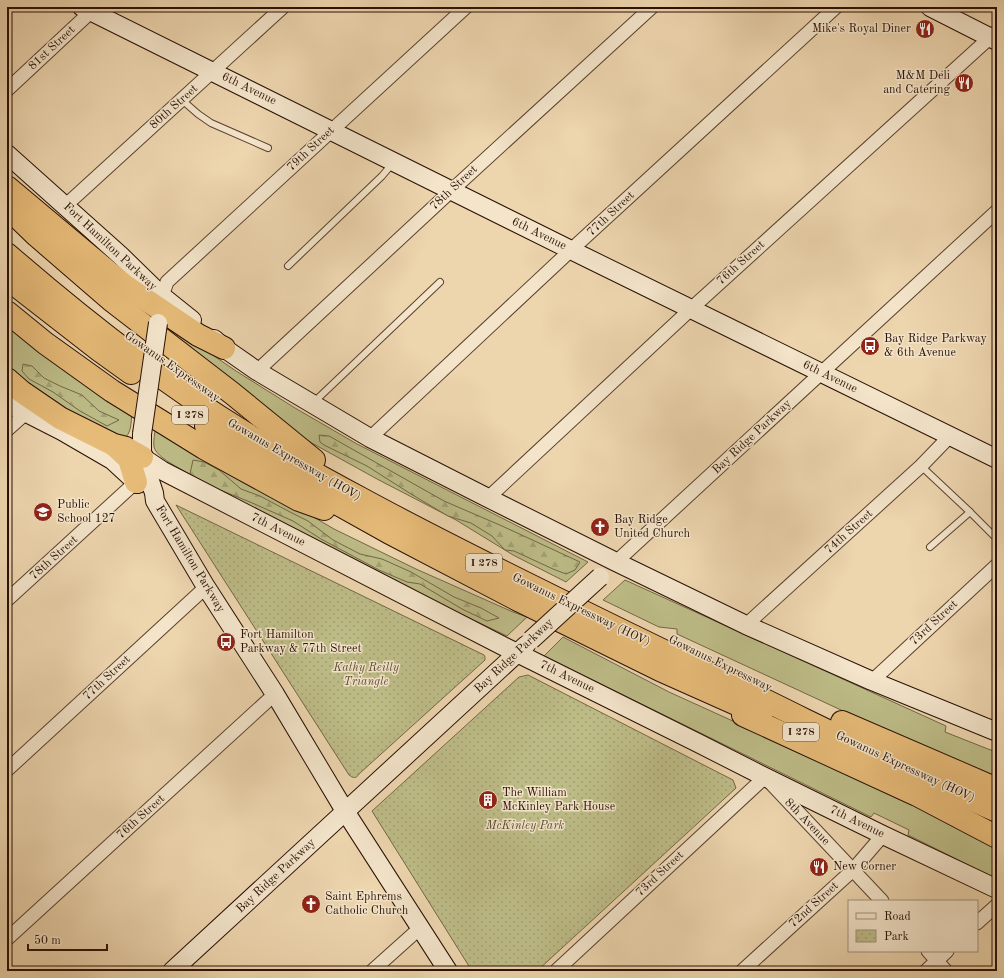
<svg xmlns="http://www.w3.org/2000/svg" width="1004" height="978" font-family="'Old Standard TT',serif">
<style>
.grass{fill:#bdbc87;stroke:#736646}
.forest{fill:url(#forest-firs);stroke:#736646}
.park{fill:url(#park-dots);stroke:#736646}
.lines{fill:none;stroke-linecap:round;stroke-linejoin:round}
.lane-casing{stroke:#5a412e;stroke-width:8}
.street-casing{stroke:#5a412e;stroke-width:15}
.secondary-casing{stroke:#291004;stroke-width:20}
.highway-casing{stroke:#291004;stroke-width:24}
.lane{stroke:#f3e4ca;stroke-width:6}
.street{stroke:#f3e4ca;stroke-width:13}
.secondary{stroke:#f3e4ca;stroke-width:18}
.highway{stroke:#e6ba77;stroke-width:22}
.secondary-bridge-casing{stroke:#291004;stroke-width:20;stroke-linecap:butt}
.secondary-bridge{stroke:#f3e4ca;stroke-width:18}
.labels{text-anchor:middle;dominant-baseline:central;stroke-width:3;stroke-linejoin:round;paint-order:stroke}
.shield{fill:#f3e4ca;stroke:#66503f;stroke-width:1}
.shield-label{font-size:11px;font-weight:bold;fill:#291004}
.poi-label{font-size:12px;fill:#291004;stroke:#f3e4ca;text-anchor:start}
.street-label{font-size:12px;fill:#291004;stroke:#f3e4ca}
.park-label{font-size:12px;font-style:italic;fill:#5d4c32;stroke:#f3e4ca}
</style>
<defs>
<pattern id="forest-firs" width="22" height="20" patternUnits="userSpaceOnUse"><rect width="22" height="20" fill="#bdbc87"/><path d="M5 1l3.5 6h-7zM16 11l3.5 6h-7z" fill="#a2a173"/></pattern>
<pattern id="park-dots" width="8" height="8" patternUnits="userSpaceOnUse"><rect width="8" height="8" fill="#bdbc87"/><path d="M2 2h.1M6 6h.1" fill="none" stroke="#a2a173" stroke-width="1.8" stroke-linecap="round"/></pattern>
</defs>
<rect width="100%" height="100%" fill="#edd5ae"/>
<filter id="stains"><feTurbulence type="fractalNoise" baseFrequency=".005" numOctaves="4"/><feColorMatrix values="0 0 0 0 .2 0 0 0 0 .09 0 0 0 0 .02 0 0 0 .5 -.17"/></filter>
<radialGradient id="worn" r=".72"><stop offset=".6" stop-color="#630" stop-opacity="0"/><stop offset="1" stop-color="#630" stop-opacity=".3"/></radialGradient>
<g class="grass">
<path d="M7,322L132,412C131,420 132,435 123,439L65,414L7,371Z"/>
<path d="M172,327L236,371L295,408L357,444L588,562L566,582L513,555L456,520L377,479L310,442L267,415L170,340Z"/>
<path d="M156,425L334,529L416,569L513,612L527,617L507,636L377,574L189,480V474C180,468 157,458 154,447C153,441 155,432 156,425Z"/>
<path d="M625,580L946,726L945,732L988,749L997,752V776L993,775L895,735L677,634V629L659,627L603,600Z"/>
<path d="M563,637L669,692L768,737L862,775L997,847V879L908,835L909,830L874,813L871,817L544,656Z"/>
</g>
<g class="forest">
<path d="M23,364L32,366L44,378L60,386L82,395L99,411L119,420L107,426L80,411L53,392L29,379L22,371Z"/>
<path d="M319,435L329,436L444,501L502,526L580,562L575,570L566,574L553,569L514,551L505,550L492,536L471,523L448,516L411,494L367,466L324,445L320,442Z"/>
<path d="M193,460L204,462L219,470L241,489L260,496L290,512L308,521L333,540L360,554L382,559L411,572L454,597L481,608L499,618L487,621L462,609L420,584L407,582L379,570L321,539L293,521L250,502L193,479L190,474Z"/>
</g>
<g class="park">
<path d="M176,505L484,655L485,657V660L359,774C356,779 353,778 349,775Z"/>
<path d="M528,675L733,780L736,788L537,971H472L372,811L519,677Z"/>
</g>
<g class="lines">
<defs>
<g id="lane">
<path d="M182,100L198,114L211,123L268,148"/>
<path d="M288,266L382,176L393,163"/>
<path d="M313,403L440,282"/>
<path d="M921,466L970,512L997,539"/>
<path d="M930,547L970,512"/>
</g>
<g id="street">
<path d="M7,90L96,7"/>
<path d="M65,206L283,7"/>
<path d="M162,296L167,282L168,281L466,7"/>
<path d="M257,371L452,190L652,7"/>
<path d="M7,430L26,413"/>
<path d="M370,438L571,250L836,7"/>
<path d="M488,498L692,308L995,33"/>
<path d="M616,562L997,211"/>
<path d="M7,600L136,482"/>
<path d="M746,625L921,466L950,436"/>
<path d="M872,681L997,565"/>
<path d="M7,770L206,587"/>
<path d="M977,923L997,905"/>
<path d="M7,939L275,694"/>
<path d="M928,951L946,971"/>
<path d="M372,971L420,928"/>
<path d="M556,971L765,777L882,901"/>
<path d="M742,971L853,870L883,835"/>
<path d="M926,971L947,951"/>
</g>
<g id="secondary">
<path d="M82,7L583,256L997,459"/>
<path d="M930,7L997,41"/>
<path d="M7,154L121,256L162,296L192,320"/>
<path d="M214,339L224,348L257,371L370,438L488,498L616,562L746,625L872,681L997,732"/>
<path d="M7,403L62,431L112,460L138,484"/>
<path d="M142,434V457L154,493L155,501L206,587L275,694L345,811L448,971"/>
<path d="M142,457L163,471L501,645L698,743L765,777L883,835L997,889"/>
<path d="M172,971L526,645"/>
</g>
<g id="highway">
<path d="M7,187L124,285L198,335L224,348"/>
<path d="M7,207L37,236L111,300L233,394L314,460"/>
<path d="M7,254C82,319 160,381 245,433C282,456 321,477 360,498C450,547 543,592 635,637C692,665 749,692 805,720C869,751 932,782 997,811"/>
<path d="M7,277L18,287L99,350L131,373"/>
<path d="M7,312L45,343L112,391L204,448L299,500L324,509"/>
<path d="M7,379L22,392L60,418L114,445L126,448L142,457"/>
<path d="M206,426L243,451L388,532L520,601L660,670L761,715"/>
<path d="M115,446L129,459L136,482"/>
<path d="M743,715L917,795L997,837"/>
<path d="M842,722L997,789"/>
</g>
</defs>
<use href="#lane" class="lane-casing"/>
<use href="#street" class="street-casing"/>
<use href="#secondary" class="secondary-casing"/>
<use href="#highway" class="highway-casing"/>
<use href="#lane" class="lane"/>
<use href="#street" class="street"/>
<use href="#secondary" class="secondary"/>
<use href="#highway" class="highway"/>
<defs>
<g id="secondary-bridge">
<path d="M142,434L158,323"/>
<path d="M531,640L600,577"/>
</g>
</defs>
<use href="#secondary-bridge" class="secondary-bridge-casing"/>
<use href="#secondary-bridge" class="secondary-bridge"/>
</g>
<defs>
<symbol id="restaurant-disc" viewBox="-11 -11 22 22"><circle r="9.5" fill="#8f2418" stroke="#f3e4ca"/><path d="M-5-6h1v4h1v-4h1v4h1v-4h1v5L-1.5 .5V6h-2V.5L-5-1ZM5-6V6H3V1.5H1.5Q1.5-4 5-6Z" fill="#fff"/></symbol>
<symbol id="bus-disc" viewBox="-11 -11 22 22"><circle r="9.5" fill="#8f2418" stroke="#f3e4ca"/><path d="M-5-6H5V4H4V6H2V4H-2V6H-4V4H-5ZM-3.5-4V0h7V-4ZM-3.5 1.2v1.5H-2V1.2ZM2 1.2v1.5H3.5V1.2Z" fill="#fff"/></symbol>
<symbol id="school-disc" viewBox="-11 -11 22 22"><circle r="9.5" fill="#8f2418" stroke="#f3e4ca"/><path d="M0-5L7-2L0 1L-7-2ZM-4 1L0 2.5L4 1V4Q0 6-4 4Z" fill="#fff"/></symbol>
<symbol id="church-disc" viewBox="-11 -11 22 22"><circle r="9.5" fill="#8f2418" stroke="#f3e4ca"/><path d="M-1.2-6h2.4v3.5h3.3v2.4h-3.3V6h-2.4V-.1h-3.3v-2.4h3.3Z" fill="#fff"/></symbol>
<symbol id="building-disc" viewBox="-11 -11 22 22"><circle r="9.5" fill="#8f2418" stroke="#f3e4ca"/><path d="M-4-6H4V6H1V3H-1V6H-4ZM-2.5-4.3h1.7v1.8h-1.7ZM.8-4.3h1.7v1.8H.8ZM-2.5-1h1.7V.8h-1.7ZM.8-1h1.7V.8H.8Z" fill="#fff"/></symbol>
</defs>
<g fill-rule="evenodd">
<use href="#restaurant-disc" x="914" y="18" width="22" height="22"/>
<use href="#restaurant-disc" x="953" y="72" width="22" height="22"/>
<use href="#bus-disc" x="859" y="335" width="22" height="22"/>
<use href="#school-disc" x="32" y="501" width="22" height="22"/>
<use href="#church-disc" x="589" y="516" width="22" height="22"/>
<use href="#bus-disc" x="215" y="631" width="22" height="22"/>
<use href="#building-disc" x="477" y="789" width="22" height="22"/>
<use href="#restaurant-disc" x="808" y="856" width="22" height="22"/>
<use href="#church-disc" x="300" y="893" width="22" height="22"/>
</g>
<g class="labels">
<g class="shield">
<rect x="172" y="406" width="36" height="18" rx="3"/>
<rect x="466" y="554" width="36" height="18" rx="3"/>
<rect x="783" y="723" width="36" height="18" rx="3"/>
</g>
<g class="shield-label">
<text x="190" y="415">I 278</text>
<text x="484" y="563">I 278</text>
<text x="801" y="732">I 278</text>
</g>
<g class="poi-label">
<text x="911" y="29" text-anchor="end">Mike's Royal Diner</text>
<text x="950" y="76" text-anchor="end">M&amp;M Deli<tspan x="950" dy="14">and Catering</tspan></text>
<text x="884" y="339">Bay Ridge Parkway<tspan x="884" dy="14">&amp; 6th Avenue</tspan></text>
<text x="57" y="505">Public<tspan x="57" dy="14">School 127</tspan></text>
<text x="614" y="520">Bay Ridge<tspan x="614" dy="14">United Church</tspan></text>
<text x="240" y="635">Fort Hamilton<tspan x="240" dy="14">Parkway &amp; 77th Street</tspan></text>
<text x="502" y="793">The William<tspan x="502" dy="14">McKinley Park House</tspan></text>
<text x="833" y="867">New Corner</text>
<text x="325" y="897">Saint Ephrems<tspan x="325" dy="14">Catholic Church</tspan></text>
</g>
<g class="street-label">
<text transform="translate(52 48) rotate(-43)">81st Street</text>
<text transform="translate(249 89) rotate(26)">6th Avenue</text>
<text transform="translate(174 107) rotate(-42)">80th Street</text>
<text transform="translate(311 149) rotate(-43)">79th Street</text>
<text transform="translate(454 188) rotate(-43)">78th Street</text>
<text transform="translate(611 214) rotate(-43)">77th Street</text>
<text transform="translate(539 234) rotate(26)">6th Avenue</text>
<text transform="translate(110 247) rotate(43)">Fort Hamilton Parkway</text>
<text transform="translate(741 263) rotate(-42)">76th Street</text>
<text transform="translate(172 367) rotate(35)">Gowanus Expressway</text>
<text transform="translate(830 377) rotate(26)">6th Avenue</text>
<text transform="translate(752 437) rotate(-43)">Bay Ridge Parkway</text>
<text transform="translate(294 460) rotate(30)">Gowanus Expressway (HOV)</text>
<text transform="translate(278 530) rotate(27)">7th Avenue</text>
<text transform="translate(849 532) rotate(-42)">74th Street</text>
<text transform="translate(54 558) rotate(-42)">78th Street</text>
<text transform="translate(190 559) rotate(59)">Fort Hamilton Parkway</text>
<text transform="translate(581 610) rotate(26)">Gowanus Expressway (HOV)</text>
<text transform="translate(934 623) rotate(-43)">73rd Street</text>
<text transform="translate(514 656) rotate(-43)">Bay Ridge Parkway</text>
<text transform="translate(720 664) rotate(26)">Gowanus Expressway</text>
<text transform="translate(567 677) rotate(26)">7th Avenue</text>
<text transform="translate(107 678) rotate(-43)">77th Street</text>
<text transform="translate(905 767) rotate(25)">Gowanus Expressway (HOV)</text>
<text transform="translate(141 817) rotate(-42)">76th Street</text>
<text transform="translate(807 822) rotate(46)">8th Avenue</text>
<text transform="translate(857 822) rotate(26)">7th Avenue</text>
<text transform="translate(660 874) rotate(-43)">73rd Street</text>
<text transform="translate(276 876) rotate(-43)">Bay Ridge Parkway</text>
<text transform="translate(814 905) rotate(-42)">72nd Street</text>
</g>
<g class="park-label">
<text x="366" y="668">Kathy Reilly<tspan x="366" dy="14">Triangle</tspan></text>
<text x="525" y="826">McKinley Park</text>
</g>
</g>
<rect width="1004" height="978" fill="none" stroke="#edd5ae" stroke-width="24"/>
<rect x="8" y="8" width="988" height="962" fill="none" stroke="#291004" stroke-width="2"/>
<rect x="12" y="12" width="980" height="954" fill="none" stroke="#291004"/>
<rect x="848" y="900" width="130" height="52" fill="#f3e4ca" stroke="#a28f7b"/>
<rect x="856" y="913" width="20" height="6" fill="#f3e4ca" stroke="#a28f7b"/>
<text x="884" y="920" font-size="12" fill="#291004">Road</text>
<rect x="856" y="930" width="20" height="12" fill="url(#park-dots)" stroke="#a28f7b"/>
<text x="884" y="940" font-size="12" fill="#291004">Park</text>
<path d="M28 944v6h79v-6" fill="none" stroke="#291004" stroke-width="2"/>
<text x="34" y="944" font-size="12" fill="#291004" stroke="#f3e4ca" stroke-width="3" paint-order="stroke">50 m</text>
<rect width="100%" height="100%" filter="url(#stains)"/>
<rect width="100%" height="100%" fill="url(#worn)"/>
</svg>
